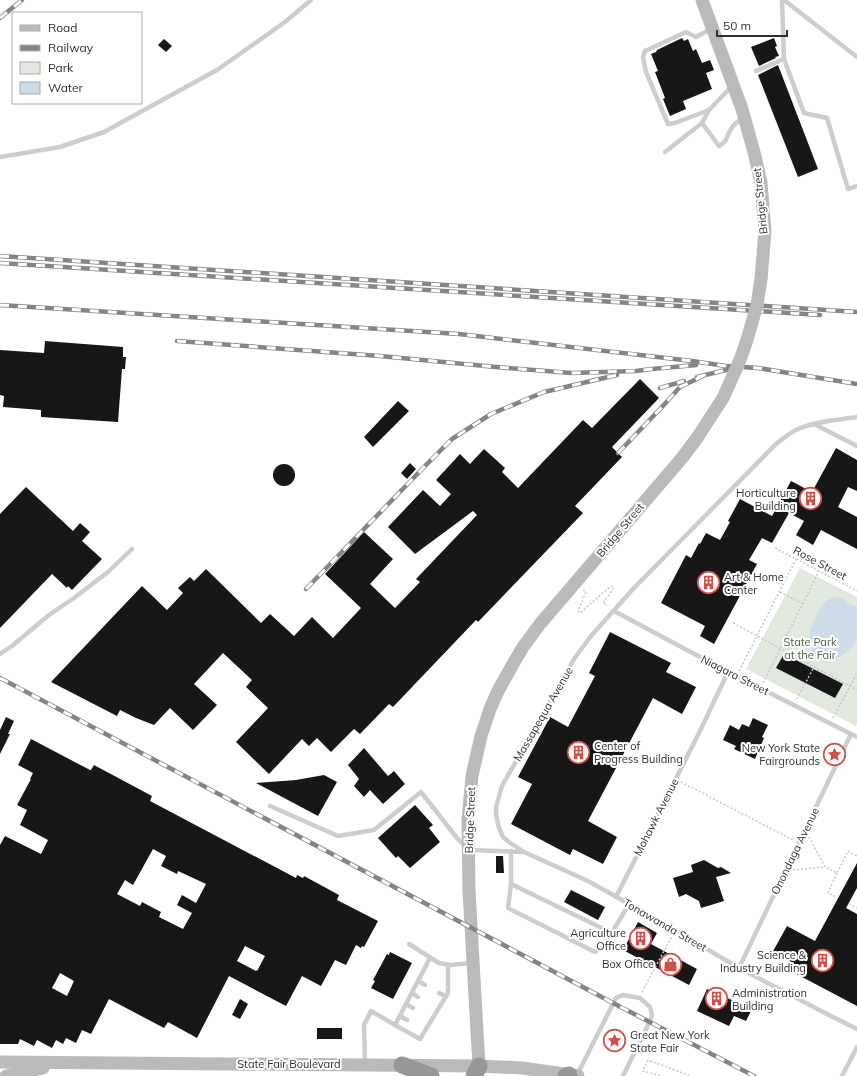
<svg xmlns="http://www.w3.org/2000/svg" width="857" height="1076" font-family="Mulish,sans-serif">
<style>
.green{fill:#e1e8dd}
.water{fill:#cedbe8}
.building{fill:#171717;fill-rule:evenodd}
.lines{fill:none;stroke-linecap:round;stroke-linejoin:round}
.path{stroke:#c7c7c7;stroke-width:1.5;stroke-dasharray:2 2;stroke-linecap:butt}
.lane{stroke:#cdcdcd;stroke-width:4.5}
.secondary{stroke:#bababa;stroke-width:13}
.highway{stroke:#979797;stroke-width:17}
.rail-casing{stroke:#858585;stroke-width:4.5}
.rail{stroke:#fff;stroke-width:3;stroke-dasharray:9;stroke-linecap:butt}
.secondary-bridge{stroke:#bababa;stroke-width:13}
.labels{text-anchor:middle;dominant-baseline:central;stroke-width:4;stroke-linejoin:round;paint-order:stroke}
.street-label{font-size:11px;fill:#303030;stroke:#fff}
.poi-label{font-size:11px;fill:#303030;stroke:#fff;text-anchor:end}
.park-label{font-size:11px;fill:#4f6642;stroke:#fff}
</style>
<rect width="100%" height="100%" fill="#fff"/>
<path class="green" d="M800,568L857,597V724L856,726L746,669Z"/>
<path class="water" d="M843,597C846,603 850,606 857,606C857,613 857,633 857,639C853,652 824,670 815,656C812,651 810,643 810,638C810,627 818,606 828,600C832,597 837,597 843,597Z"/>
<g class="building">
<path d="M682,38L684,41L688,39L693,51L696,49L702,63L710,60L714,70L706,73L712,89L683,101L686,109L670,116L663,99L665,98L655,72L658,71L651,54L656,52L657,50Z"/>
<path d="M774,38L777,46L775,47L779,56L775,57L776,58L759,66L751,47Z"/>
<path d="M164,39L172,46L166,52L158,45Z"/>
<path d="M778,65L818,169L798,177L758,75Z"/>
<path d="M45,341L123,347V357H126L125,369H122L118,422L41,417V410L3,407L4,396L0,395V350L44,353Z"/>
<path d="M640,379L659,398L612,447L622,457L575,506L583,513L478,622L476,620L393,707L389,704L360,734L354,729L331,752L317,738L309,746L302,739L269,774L236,742L268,708L246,687L252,680L223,653L194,684L217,705L193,730L170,708L154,725L136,718L120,710L117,716L51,682L142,586L167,610L183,593L178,588L190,577L194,581L206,569L261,623L270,614L294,636L312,617L333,638L361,608L325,574L364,532L393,559L370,584L395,608L420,582L416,579L477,515L473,511L415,554L388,527L423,490L440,506L451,494L436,480L460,454L470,464L484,449L505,468L502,472L518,488L583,420L592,428Z"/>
<path d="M398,401L409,411L373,447L364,437Z"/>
<path d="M836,448L857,460V491L848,487L838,507L857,517V549L821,530L813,545L796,535L804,521L789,513L772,543L762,538L749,560L757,564L714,644L700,636L705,626L661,603L686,555L691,558L699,543L700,544L706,533L720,540L730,522L728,521L740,499L772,516L791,481L812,492Z"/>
<path d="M410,463L416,469L407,479L401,473Z"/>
<circle cx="284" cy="475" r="11"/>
<path d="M26,487L73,531L80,523L90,532L82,541L102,559L72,590L68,586L67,588L52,574L0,628V514Z"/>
<path d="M610,632L671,663L666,672L696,687L682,714L653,698L588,821L617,837L603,864L573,849L570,855L511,824L532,784L518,777L550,717L568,727L595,676L589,673Z"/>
<path d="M784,654L843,684L835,698L776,668Z"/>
<path d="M6,717L14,721L8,734H10L0,754V730Z"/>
<path d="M753,718L768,725L762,737L764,738L755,759L734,749L736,746L723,740L730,725L739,730L742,724L749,727Z"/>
<path d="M31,739L90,770H91L94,765L152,796L150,801L296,878L297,875L303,878L304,876L339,895L337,900L378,921L364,947L362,946L361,948L356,945L346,965L335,960L321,986L302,976L286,1006L229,976L197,1038L168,1022L164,1028L109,999L91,1034L82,1030L76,1043L66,1038L63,1044L56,1040L52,1048L37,1040L34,1046L20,1039L18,1044H0V845L5,836L41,854L48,840L20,825L27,810L17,805L31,779H30L33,773L18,765ZM153,849L166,856L161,866L177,874L178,871L206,884L196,903L182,895L177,905L192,913L183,929L159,917L161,912L142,902L140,906L117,894L125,880L133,885ZM245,946L265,956L257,971L256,970V971L237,961ZM60,973L74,981L67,996L52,988Z"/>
<path d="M364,748L388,776L394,771L405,784L383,804L370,790L364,797L354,786L359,779L348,765Z"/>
<path d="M324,775L337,782L318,816L256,783L296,780Z"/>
<path d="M415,805L433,825L429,828L440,842L410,868L398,856L396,858L378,838Z"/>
<path d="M496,856H503L504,873H496Z"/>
<path d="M704,860L718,868L721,867L731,873L716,877L724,901L701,908L699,901L686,894L679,897L673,878L693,872L691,865Z"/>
<path d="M857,863V888L846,908L857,914V1006L785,968L788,961L772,953L787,926L815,941Z"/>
<path d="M571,890L605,907L598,920L564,902Z"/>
<path d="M638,922L657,933L651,944L697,969L689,985L623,950Z"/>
<path d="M390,952L412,963L393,999L371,988L375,981L373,980L387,954L389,955Z"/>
<path d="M707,989L752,1009L746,1021L734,1016L729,1026L697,1011Z"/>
<path d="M240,999L248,1004L240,1019L232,1015Z"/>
<rect x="317" y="1028" width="25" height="11"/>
</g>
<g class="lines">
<g class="path">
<path d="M775,548L857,591"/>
<path d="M583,590L586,592L578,611L580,613L611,586L614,588L603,603L608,606"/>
<path d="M780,592L803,604"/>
<path d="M733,623L857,690"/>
<path d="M739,671L796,559"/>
<path d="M763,683L819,571"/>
<path d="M797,699L814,667"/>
<path d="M833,718L857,673"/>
<path d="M681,782L793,840"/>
<path d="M809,837L825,867L837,873L848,851L857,856"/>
<path d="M793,870L825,867"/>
<path d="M837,873L828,893L838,898"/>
<path d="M849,904L857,908"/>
<path d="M642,992L672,936"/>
<path d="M660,1076L643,1071L648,1060L691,1076"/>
</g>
<g class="lane">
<path d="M782,0L784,59"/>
<path d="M784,0L857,57"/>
<path d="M756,71L784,59L804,113L827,118L848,189L857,186"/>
<path d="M709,110L675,123L668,124L646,72L643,57L645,51L686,32L696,37L711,29"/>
<path d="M702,123L719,146C728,141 726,137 731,129C734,124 738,121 743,118"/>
<path d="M665,152L702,123L709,110L732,86"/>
<path d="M0,157L60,147L104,132L217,70L285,22L311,0"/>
<path d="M857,417C838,420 816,421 798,429C791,432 784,438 777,443L633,589L591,636L574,659L502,786L496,807V814L499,828L503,837L509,842L524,852L588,881L658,920L739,968L825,1013L857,1029"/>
<path d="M814,424L857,446"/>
<path d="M614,611L728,672L857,737"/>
<path d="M0,654L12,646L49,615L74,598L108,572L132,549"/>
<path d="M270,806L338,836L374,830L421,792L457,838L469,850L522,852"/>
<path d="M511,851V884L508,908L595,952L604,946L629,904"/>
<path d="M511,884L612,933"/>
<path d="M616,897L699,733L728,672"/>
<path d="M409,944L439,963L450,965L472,963"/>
<path d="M430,958L395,1025L420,1039L448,993V965"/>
<path d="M739,968L792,857L851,734"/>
<path d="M418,981L425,985"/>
<path d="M412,993L418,997"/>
<path d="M439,993L446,996"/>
<path d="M406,1004L413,1008"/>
<path d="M400,1016L407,1020"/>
<path d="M365,1063L364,1025L371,1011L395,1025"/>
<path d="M577,1075L616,998L623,995L640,998L650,1007L652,1015L650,1021L623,1076"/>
<path d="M842,1076L857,1047"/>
</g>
<g class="secondary">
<path d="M702,0L742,109L755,156L761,183L765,231L761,279"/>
<path d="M0,1062L479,1066L522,1068L578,1076"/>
<path d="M479,1066L469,891L468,820L472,776L481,736L490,709L498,691L513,664L523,647L540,624L682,458L697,438"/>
<path d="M6,1076L43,1068"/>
</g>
<g class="highway">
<path d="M402,1065L431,1076"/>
<path d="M474,1076L479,1066"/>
<path d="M566,1076L569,1075"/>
</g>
<defs>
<g id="rail">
<path d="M0,18L22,0"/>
<path d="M0,256L857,312"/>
<path d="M0,263L820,315"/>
<path d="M0,305L459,334L692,361L726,366L758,368L857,384"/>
<path d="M177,341L380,356L496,367L571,373L636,371L652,369L696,365"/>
<path d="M697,377L726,370H732"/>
<path d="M660,388L684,381"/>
<path d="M618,453L661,408L680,387L703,376"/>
<path d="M306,589L426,465L452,439L491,414L544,392L617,375"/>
<path d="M0,678L613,1003L754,1076"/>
</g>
</defs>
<use href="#rail" class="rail-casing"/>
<use href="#rail" class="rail"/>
<path class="secondary-bridge" d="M697,438L723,398L740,360L747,340L757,305L761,279"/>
</g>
<defs>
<symbol id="building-ring" viewBox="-11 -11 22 22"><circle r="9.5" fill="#fff" stroke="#d04f48" stroke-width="1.5"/><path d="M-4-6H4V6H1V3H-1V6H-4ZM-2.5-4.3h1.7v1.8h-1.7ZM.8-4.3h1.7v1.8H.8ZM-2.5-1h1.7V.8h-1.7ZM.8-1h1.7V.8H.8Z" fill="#d04f48"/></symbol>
<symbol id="sight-ring" viewBox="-11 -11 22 22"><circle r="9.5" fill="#fff" stroke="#d04f48" stroke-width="1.5"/><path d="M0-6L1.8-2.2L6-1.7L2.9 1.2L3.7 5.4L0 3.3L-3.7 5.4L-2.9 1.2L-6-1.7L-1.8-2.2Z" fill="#d04f48"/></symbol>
<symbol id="shop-ring" viewBox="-11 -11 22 22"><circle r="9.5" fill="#fff" stroke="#d04f48" stroke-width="1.5"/><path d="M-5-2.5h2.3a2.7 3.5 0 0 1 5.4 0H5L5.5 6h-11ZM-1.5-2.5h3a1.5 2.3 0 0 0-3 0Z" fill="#d04f48"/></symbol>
</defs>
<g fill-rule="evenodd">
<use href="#building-ring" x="798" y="486" width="25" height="25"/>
<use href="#building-ring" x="696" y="570" width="25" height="25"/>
<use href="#building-ring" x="566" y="740" width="25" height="25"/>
<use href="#sight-ring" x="822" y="742" width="25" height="25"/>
<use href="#building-ring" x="628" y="926" width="25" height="25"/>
<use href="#building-ring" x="810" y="948" width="25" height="25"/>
<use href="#shop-ring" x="658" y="952" width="25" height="25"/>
<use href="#building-ring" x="704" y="986" width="25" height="25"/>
<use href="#sight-ring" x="602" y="1028" width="25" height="25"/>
</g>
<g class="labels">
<g class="street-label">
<text transform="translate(760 201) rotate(-96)">Bridge Street</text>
<text transform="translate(620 530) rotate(-50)">Bridge Street</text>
<text transform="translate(820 563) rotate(28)">Rose Street</text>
<text transform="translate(735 675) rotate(27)">Niagara Street</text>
<text transform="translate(543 714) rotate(-60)">Massapequa Avenue</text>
<text transform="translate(656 817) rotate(-63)">Mohawk Avenue</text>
<text transform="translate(470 820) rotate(-88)">Bridge Street</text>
<text transform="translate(795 851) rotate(-64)">Onondaga Avenue</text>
<text transform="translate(665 925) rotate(30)">Tonawanda Street</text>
<text x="289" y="1064">State Fair Boulevard</text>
</g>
<g class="poi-label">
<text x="796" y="493">Horticulture<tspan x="796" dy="13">Building</tspan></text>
<text x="724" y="577" text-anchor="start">Art &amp; Home<tspan x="724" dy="13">Center</tspan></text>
<text x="594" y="746" text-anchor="start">Center of<tspan x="594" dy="13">Progress Building</tspan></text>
<text x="820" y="748">New York State<tspan x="820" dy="13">Fairgrounds</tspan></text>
<text x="626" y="933">Agriculture<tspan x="626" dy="13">Office</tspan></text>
<text x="806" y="955">Science &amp;<tspan x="806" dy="13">Industry Building</tspan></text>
<text x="654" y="964">Box Office</text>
<text x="732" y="993" text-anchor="start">Administration<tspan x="732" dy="13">Building</tspan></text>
<text x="630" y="1035" text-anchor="start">Great New York<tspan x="630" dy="13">State Fair</tspan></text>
</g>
<g class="park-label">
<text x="810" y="642">State Park<tspan x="810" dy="13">at the Fair</tspan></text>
</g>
</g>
<rect x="12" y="12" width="130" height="92" fill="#ffffff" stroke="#acacac"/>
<rect x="20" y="25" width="20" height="6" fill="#bababa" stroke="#acacac"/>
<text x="48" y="32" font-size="12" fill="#303030">Road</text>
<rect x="20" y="45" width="20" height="6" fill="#858585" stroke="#acacac"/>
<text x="48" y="52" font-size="12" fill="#303030">Railway</text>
<rect x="20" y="62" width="20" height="12" fill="#e1e8dd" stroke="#acacac"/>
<text x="48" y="72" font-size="12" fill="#303030">Park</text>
<rect x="20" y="82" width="20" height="12" fill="#cedbe8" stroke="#acacac"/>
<text x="48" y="92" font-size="12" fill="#303030">Water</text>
<path d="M717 30v6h70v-6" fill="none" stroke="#303030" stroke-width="2"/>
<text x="723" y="30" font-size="12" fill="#303030" stroke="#ffffff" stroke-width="3" paint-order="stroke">50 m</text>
</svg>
